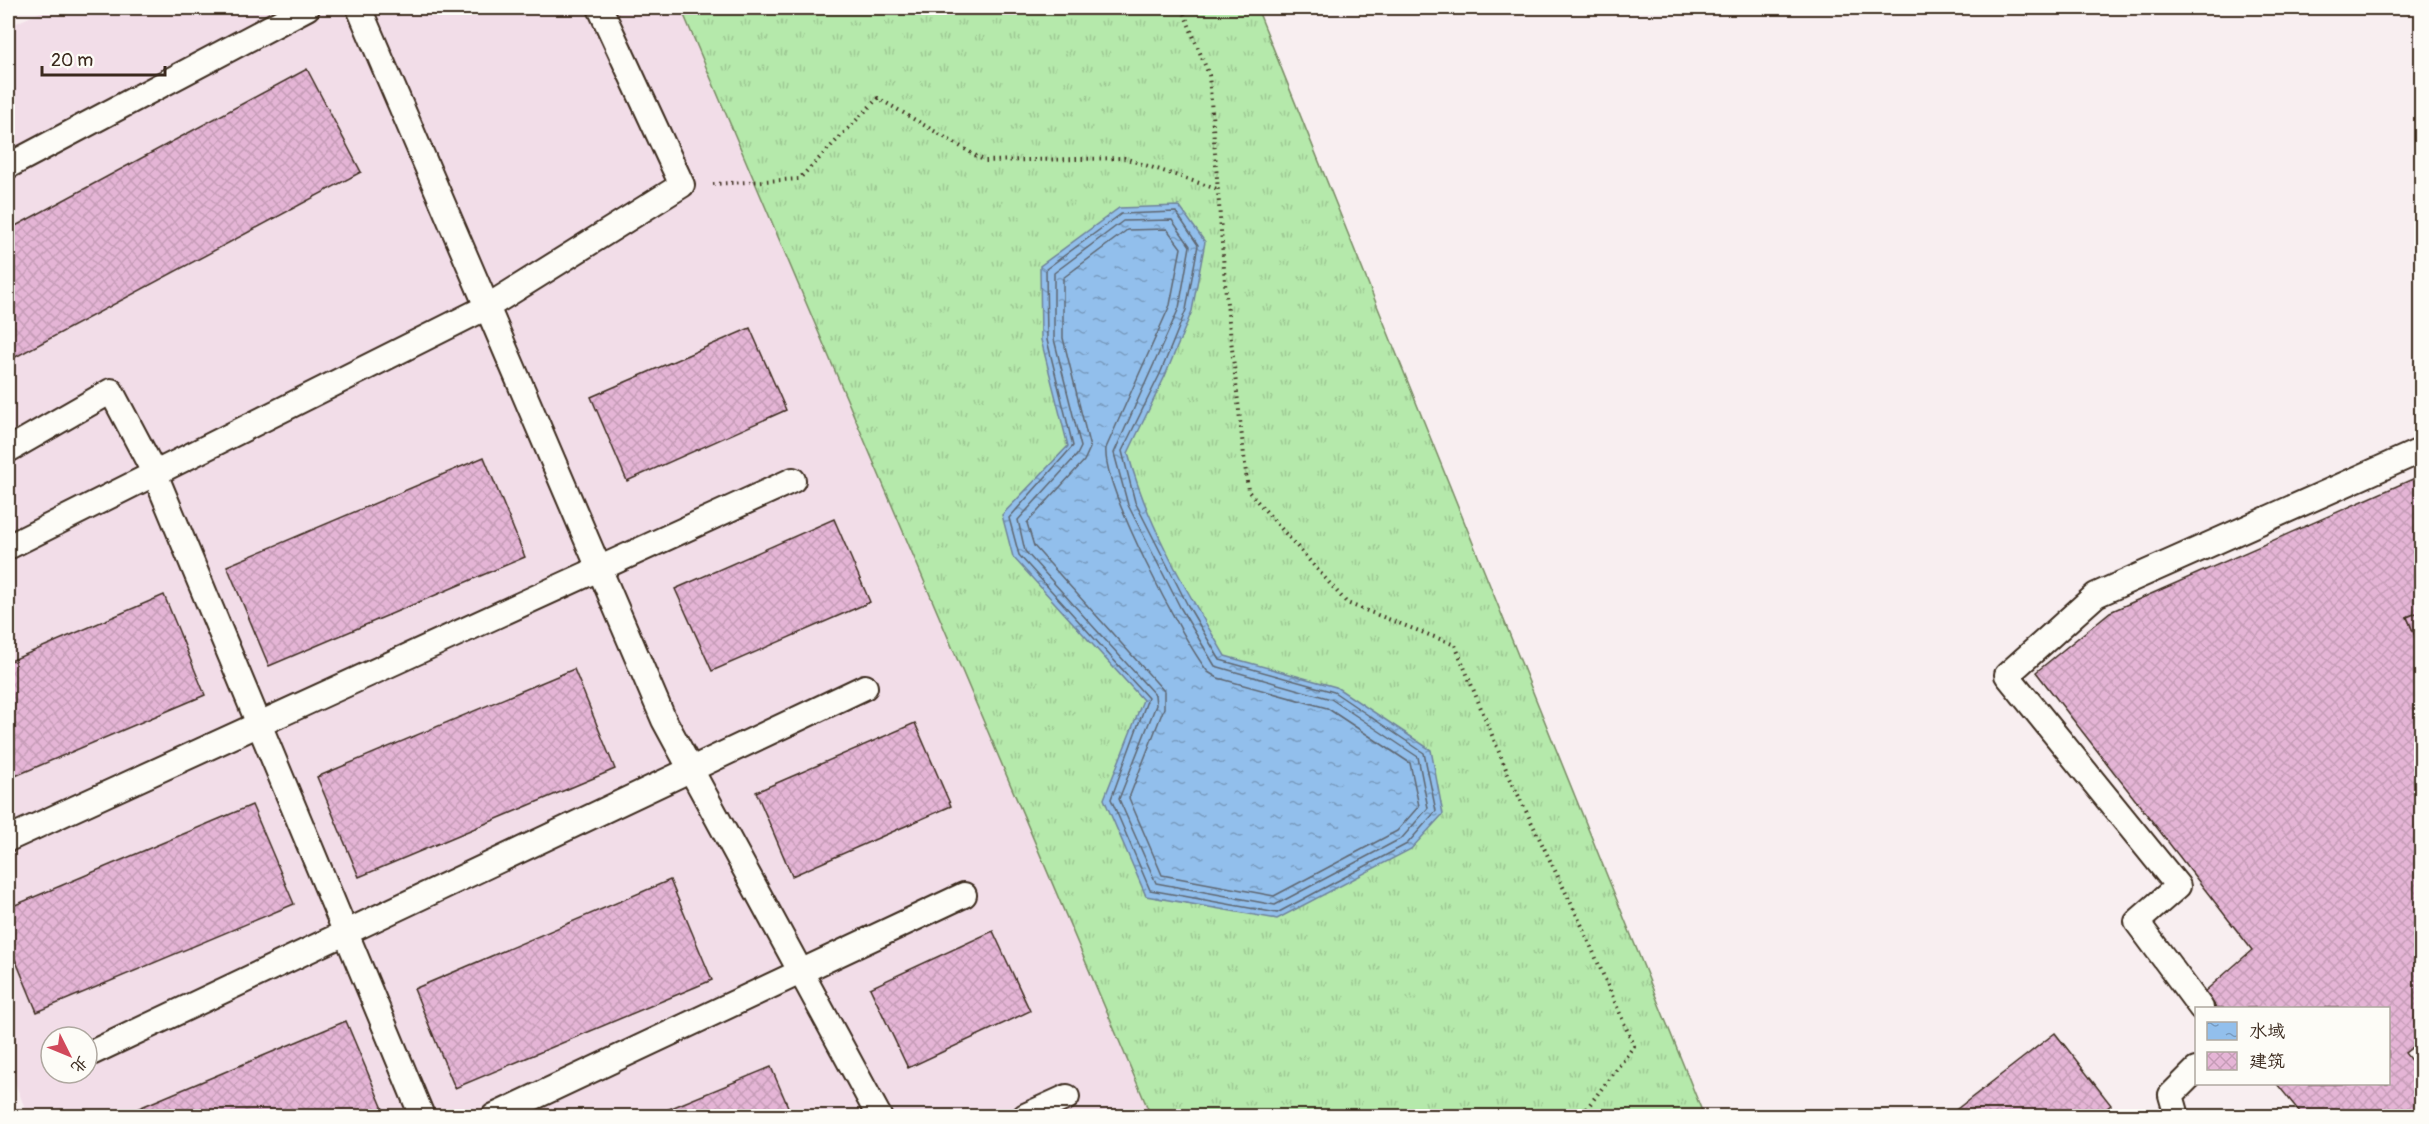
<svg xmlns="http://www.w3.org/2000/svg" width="2429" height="1124" font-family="Pangolin,'LXGW WenKai TC',sans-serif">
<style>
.built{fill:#f2dde8;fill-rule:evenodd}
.grass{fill:url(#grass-tufts);stroke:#788a64;stroke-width:1.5}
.water{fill:url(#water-ripples);stroke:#6f839a;stroke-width:1.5}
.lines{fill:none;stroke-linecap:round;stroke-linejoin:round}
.shore{stroke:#5e6670;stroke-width:1.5}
.building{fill:url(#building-cross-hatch);stroke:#3b2a1e;stroke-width:1.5}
.service-casing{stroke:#3b2a1e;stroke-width:28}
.path{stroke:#3b2a1e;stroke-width:4;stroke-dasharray:1.5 4.5;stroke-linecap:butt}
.service{stroke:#fdfcf7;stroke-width:24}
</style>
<defs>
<pattern id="grass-tufts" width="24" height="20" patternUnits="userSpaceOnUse" patternTransform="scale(1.5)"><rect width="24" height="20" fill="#b5e9ab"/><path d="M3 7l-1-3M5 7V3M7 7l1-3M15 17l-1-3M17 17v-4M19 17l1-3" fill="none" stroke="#9dc893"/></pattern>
<pattern id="water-ripples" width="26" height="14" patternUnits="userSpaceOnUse" patternTransform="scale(1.5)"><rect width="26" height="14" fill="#92bfec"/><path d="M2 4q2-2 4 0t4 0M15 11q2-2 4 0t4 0" fill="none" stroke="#789bbf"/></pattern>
<pattern id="building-cross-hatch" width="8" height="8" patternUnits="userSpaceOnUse" patternTransform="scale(1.5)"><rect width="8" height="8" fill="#e5b5d6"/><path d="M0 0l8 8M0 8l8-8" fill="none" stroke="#c59cb7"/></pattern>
</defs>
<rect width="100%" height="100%" fill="#f8eef0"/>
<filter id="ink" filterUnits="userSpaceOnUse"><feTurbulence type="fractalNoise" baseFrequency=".0167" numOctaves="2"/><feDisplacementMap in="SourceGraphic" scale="12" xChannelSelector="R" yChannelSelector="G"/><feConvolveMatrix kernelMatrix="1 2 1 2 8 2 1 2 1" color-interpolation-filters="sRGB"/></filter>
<g filter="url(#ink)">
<path class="built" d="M49,8H681L1151,1116H28L8,1065V27ZM51,1037H87V1073H51Z"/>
<path class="grass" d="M681,8H1257L1704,1116H1151Z"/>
<path class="water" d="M1179,206L1205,242L1192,311L1165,376L1128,453C1147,526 1187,591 1225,656L1336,687L1431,750L1443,814L1411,849L1277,919L1146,896L1104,799L1143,700L1013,557L1002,515L1068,446L1041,340L1040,266L1119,208Z"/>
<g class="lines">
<g class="shore">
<path d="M1176,212L1198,245L1186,310L1160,374L1122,451L1135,502L1187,604L1220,660L1334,692L1424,753L1436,811L1407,844L1277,913L1150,890L1111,799L1148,698L1019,555L1009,518L1073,446L1047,340L1046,269L1121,214Z"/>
<path d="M1172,220L1190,246L1179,308L1114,453L1128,505L1180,607L1215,666L1331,699L1418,757L1428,808L1402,838L1275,905L1156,883L1119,799L1156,705L1155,695L1025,551L1018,520L1077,455L1081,447L1054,339V273L1123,221Z"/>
<path d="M1167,229L1181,248L1170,305L1106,448C1102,487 1182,639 1208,672L1218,678L1327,708L1410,763L1419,806L1397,831L1274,896L1162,875L1129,798L1164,708V691L1034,546L1027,523L1084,461L1090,448L1063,338V278L1127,230Z"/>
</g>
</g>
<g class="building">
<path d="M307,69L361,172L8,361V230Z"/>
<path d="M750,328L786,410L627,481L591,397Z"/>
<path d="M484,457L525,557L269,666L227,566Z"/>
<path d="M2422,475V611L2407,617L2422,652V1040L2405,1053L2422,1074V1116H2303L2277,1084H2388V1008H2217L2204,992L2252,950L2036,672L2110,612Z"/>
<path d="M834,519L870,602L712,671L675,589Z"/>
<path d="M164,595L205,695L8,779V662Z"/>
<path d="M2422,611V652L2407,617Z"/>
<path d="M574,669L615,769L359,877L317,777Z"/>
<path d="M915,723L951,806L792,876L756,792Z"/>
<path d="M252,805L294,904L37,1012L8,942V908Z"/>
<path d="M670,880L712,980L455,1088L414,989Z"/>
<path d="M993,931L1030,1011L908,1068L870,988Z"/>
<path d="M346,1021L386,1116H120Z"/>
<path d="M2055,1033L2111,1105L2096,1116H1948Z"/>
<path d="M771,1067L792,1116H652Z"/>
</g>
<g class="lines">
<defs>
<g id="service">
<path d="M359,8L664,720L879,1116"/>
<path d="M8,166L307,8"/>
<path d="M8,450L111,391L155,474L422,1116"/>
<path d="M8,547L487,307L682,185L600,8"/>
<path d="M8,839L793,480"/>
<path d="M2201,1008L2137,922L2178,886L2007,675L2096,595L2422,450"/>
<path d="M87,1055L865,687"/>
<path d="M494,1116L964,895"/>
<path d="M1025,1116L1067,1097"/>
<path d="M2177,1116L2171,1095L2196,1070"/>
</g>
</defs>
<use href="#service" class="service-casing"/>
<g class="path">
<path d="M1182,8L1209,75L1226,295L1248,491L1347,603L1455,645L1508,774L1582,926L1634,1046L1581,1116"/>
<path d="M713,184L799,179L878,98L985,161L1124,158L1217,189"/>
</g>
<use href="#service" class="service"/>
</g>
</g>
<rect width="2429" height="1124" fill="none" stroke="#fdfcf7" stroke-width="30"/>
<rect x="15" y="15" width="2399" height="1094" fill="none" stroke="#3b2a1e" stroke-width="2" filter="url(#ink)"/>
<rect x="2195" y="1007" width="195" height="78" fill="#fdfcf7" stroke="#afa8a0" stroke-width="1.5"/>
<rect x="2207" y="1022" width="30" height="18" fill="url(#water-ripples)" stroke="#afa8a0" stroke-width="1.5"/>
<text x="2249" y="1037" font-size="18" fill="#3b2a1e">水域</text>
<rect x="2207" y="1052" width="30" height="18" fill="url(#building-cross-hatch)" stroke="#afa8a0" stroke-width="1.5"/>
<text x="2249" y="1067" font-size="18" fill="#3b2a1e">建筑</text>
<g transform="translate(69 1055) rotate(133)"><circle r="28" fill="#fdfcf7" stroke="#afa8a0" stroke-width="1.5"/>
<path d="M0-4.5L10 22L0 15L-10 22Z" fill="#d1495b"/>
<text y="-9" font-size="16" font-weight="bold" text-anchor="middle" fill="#3b2a1e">北</text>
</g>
<path d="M42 66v9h123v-9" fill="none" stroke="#3b2a1e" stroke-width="3"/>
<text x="51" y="66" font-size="18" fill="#3b2a1e" stroke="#fdfcf7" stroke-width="4.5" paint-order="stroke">20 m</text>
</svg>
